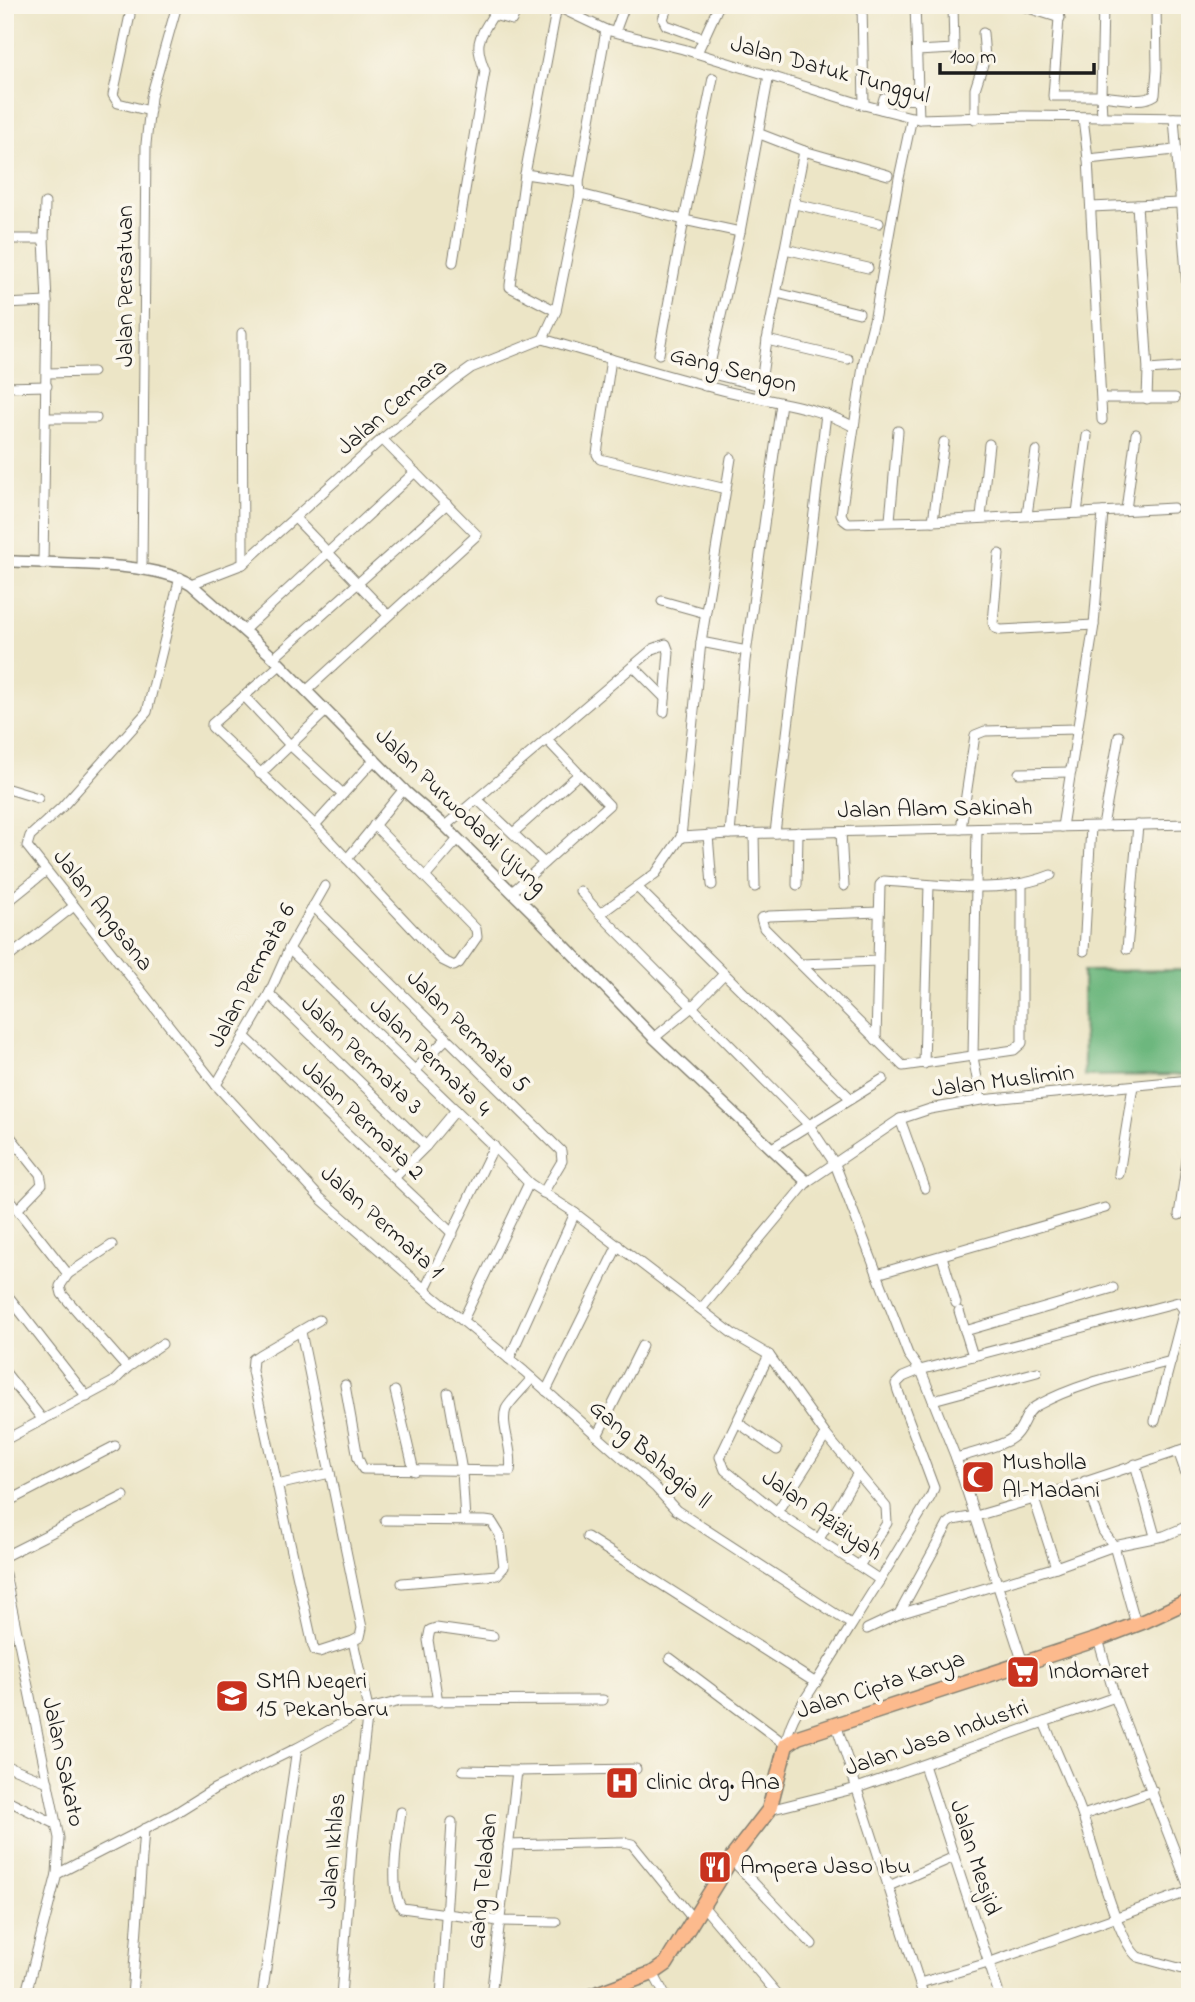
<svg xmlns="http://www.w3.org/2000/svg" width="1195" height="2002" font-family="'Indie Flower',sans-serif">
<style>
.forest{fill:#6db77e;stroke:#446a4d;stroke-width:2}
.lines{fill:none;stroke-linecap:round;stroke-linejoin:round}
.stream{stroke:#52b8d1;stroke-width:3.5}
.minor-casing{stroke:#848071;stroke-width:11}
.tertiary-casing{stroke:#848071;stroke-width:13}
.primary-casing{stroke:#848071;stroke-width:17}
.minor{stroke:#fff;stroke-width:9}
.tertiary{stroke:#fff;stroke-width:10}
.primary{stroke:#fcba8d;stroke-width:14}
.labels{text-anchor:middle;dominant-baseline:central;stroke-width:7;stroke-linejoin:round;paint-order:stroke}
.street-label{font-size:24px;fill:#1c1c1c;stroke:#fbf7ec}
.poi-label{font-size:24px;fill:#1c1c1c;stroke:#fbf7ec;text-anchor:start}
</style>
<rect width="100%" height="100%" fill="#fbf7ec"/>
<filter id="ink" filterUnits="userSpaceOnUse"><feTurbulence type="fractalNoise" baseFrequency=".0143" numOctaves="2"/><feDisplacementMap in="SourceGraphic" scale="14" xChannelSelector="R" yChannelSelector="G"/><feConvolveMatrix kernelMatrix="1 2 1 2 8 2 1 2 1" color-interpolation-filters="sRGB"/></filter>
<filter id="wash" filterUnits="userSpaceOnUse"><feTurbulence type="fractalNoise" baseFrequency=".00686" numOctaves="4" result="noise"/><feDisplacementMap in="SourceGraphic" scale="28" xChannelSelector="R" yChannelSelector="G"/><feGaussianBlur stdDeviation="1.57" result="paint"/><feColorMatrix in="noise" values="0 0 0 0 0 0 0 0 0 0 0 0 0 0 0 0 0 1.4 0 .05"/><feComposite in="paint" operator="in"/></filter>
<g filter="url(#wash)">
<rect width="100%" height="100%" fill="#ece5c6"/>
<path class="forest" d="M1190,970V1075L1084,1076L1083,971Z"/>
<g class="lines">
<path class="stream" d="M1053,1997C1080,1986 1113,1972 1135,1997"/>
</g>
</g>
<g filter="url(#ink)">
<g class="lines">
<defs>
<g id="minor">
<path d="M554,5L606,30L683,49L864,105L919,119L1023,116L1190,118"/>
<path d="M668,5L663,19L666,25L705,39"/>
<path d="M862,5L864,105"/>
<path d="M915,5L919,119"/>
<path d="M1019,5L1060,18"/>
<path d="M1060,5L1053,96H1101L1103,5"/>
<path d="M130,15L113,95L118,103L150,111"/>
<path d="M615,32L625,5"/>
<path d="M917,51L954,49L953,5"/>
<path d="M697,53L719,5"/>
<path d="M881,109L884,98L919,100"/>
<path d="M1102,117L1101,96C1117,97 1142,104 1155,95L1157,69L1156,5"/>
<path d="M1083,118L1088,159"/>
<path d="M1174,118L1190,325"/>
<path d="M975,119V89L985,58L983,33"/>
<path d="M760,134L804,151L888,175"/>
<path d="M525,174L579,182"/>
<path d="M580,194L684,220L713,78"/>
<path d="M795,204L879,223"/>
<path d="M1137,205L1148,370L1147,399"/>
<path d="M1091,207L1179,203"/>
<path d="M5,239H44L47,302L43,564"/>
<path d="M44,239L45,203"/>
<path d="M785,249L868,268"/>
<path d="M453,262L485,71C474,44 478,39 493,15L512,20L518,5"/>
<path d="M777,293L859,313"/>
<path d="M5,304L47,302"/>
<path d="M556,311L510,287V285L525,174L557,6"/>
<path d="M242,333L243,564"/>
<path d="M543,339C600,356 657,373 714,388C761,401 811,403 854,427L841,514L844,520L848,523L933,521L1173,508"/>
<path d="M767,340L848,359"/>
<path d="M659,354L684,220L740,232"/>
<path d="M611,359L597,454L600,459L726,489"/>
<path d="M1148,370L1190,367"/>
<path d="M47,373L93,372"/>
<path d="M708,373L761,386"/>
<path d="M705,386L740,232L769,75"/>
<path d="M5,387L47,386"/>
<path d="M759,397L767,340L804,151"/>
<path d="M1102,398H1175"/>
<path d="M46,418H96"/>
<path d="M1102,420L1088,159L1175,150"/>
<path d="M854,427L864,360L875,316L899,178L912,117"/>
<path d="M1126,510L1136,434"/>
<path d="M1077,513L1087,436"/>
<path d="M1027,515L1036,451"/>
<path d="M981,517L989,444"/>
<path d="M295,518L388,615"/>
<path d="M890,520L898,431"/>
<path d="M933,521L944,442"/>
<path d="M999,554L993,623L995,628L1001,630L1094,625"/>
<path d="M142,570L146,144L151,97L177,5"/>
<path d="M180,577L147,712L62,807L30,836L27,846L216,1085L320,1198L430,1294L524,1371L656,1488L676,1510L851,1624"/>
<path d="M191,584L243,564L382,439L453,381L471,368L543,339L556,311L580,194L579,182L606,30"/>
<path d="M662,601L705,613"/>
<path d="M244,630L415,472"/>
<path d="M701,642L747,651"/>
<path d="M274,658L447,504"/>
<path d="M280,665L212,724V727L315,825L442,960L454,966L459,963L477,937L476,929L374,825"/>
<path d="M633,666L665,698"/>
<path d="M306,691L477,535L382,439"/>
<path d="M244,696L291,746L343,794"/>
<path d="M1019,773L1071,772"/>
<path d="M260,774L326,711"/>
<path d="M5,788L38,798"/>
<path d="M477,799L544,863"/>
<path d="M315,825L375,759"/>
<path d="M445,826L653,649L666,644L669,652L664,712"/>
<path d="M1103,826L1119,736"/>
<path d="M1062,827L1094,625L1103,512"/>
<path d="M961,829L975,735L985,731L1077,729"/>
<path d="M977,829L973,1057L981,1100"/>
<path d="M841,832L844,886"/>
<path d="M513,833L579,774"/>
<path d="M754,833L755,887"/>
<path d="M775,833L826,414"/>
<path d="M730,834L745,661L781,403"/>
<path d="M708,835L712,885"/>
<path d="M681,837L730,834L1190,824"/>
<path d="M347,859L404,789"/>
<path d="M426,876L458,839"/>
<path d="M797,885L798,832"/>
<path d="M637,887L851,1099"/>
<path d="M580,891L600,914L809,1125L835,1164L908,1354L922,1373L956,1458L1023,1663"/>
<path d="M512,892L609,805L546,739"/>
<path d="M5,904L46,871"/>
<path d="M313,906L561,1151L562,1161L543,1193"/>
<path d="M879,912L769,916L761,918L764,928L903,1066L1014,1050L1022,1043V885"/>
<path d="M600,914L656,873L681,837L701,642L731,458"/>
<path d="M289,949L488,1141L529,1183L575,1213L733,1334L769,1355L826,1435L886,1507L887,1523L859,1566"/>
<path d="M1127,949L1138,825"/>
<path d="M1084,951L1091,827"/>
<path d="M5,960L74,906"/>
<path d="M801,964L878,961"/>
<path d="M269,994L426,1146"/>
<path d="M244,1036L453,1234"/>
<path d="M654,1038L692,1007L724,974"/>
<path d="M876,1040L880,885L884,881C938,884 999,896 1051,875"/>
<path d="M924,1064L929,885"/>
<path d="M414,1071L446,1039"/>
<path d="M216,1085L269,994L289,949L325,886"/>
<path d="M900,1119L925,1188"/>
<path d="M5,1130L40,1174L42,1184L18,1209"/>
<path d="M772,1148L883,1079"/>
<path d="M1119,1174L1133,1086"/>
<path d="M394,1178L426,1146L456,1110"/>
<path d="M5,1194L68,1274L60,1286L62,1294L127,1368"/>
<path d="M1179,1215L1190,1140"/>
<path d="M942,1256L956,1303"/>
<path d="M68,1274L112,1245"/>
<path d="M877,1274L1105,1208"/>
<path d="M425,1289L494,1146"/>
<path d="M5,1292L87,1397"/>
<path d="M701,1309L807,1182L900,1119L930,1109L981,1100L1190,1080"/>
<path d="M959,1311L973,1356"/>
<path d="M319,1320L259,1355L253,1359L252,1371L313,1646L315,1651L319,1652L353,1641"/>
<path d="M463,1320L529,1183"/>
<path d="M965,1331L1113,1288"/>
<path d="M301,1332L362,1628L360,1637L353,1641L368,1709L352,1848L341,1997"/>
<path d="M509,1359L575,1213"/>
<path d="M5,1372L43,1420"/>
<path d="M345,1385L358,1458L363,1469L510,1471C514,1451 500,1425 506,1409C510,1401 526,1386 532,1378"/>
<path d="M395,1391L414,1471"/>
<path d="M546,1391L618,1245"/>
<path d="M448,1393L462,1471L465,1520"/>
<path d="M933,1400L1037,1372"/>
<path d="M737,1422L777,1450"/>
<path d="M597,1436L642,1346"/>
<path d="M5,1440L113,1382L127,1368L162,1344"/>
<path d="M1178,1451L1190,1485"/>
<path d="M956,1458C970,1454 1002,1446 1012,1438C1025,1429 1023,1412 1038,1405C1078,1383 1127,1373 1171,1361"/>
<path d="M1135,1464L1155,1536"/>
<path d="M1085,1481L1103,1531L1114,1546L1136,1624"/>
<path d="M277,1485L330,1473"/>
<path d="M1034,1499L1056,1567"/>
<path d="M5,1503L115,1446"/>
<path d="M777,1512L826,1435"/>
<path d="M385,1520L485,1521L492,1522L500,1535L504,1567L497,1575L402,1583"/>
<path d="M587,1537L816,1683"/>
<path d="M819,1539L858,1473"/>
<path d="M5,1556L124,1496"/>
<path d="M5,1574L59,1838L57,1874L25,1997"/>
<path d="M880,1580L931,1496L934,1488L898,1391L896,1384L903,1377L920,1370L1178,1302L1184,1310L1155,1421"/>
<path d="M899,1614L1056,1567L1114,1546L1164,1536L1190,1525"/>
<path d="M867,1629L899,1614L948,1524L953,1520L976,1516L1034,1499L1190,1447"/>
<path d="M1098,1639L1115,1697L1190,1890"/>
<path d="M670,1658L786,1745C789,1718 803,1704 816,1682C838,1648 858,1614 880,1580L777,1512L725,1470L720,1457L769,1355"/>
<path d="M438,1702L428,1640L430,1630L436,1628L493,1636"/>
<path d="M1044,1722C1057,1754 1072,1785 1083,1817C1094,1846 1117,1941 1138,1957L1190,1971"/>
<path d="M836,1724L924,1997"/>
<path d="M5,1765L48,1782"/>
<path d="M924,1765L1000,1997"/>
<path d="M463,1770L517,1771"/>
<path d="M5,1799L56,1824"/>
<path d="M769,1810L857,1788L1115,1697"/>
<path d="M401,1812C398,1834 388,1890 402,1908L499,1921L556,1922"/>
<path d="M1083,1815L1153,1791"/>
<path d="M508,1845L623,1842L632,1844L693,1919"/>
<path d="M731,1859L812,1944"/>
<path d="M57,1874L174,1814L214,1789L297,1748"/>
<path d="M889,1886L954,1857"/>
<path d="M702,1905L780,1997"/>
<path d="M653,1973L666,1997"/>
<path d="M920,1983L988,1963L1190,1891"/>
<path d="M132,1997L144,1829"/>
<path d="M262,1997L297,1748L368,1709L401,1701L603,1700"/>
<path d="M441,1997L452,1822"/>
<path d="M491,1997L517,1771L636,1769"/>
</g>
<path id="tertiary" d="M5,561C52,564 154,561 191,584L274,658L407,793L445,826L532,912L654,1038L807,1182"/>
<path id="primary" d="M588,1997L653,1973L666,1964L731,1859L769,1810L786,1745L798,1737L1098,1639L1145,1621L1190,1600"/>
</defs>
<use href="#minor" class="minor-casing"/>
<use href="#tertiary" class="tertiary-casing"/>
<use href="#primary" class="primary-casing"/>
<use href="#minor" class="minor"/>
<use href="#tertiary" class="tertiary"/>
<use href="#primary" class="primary"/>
</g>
</g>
<defs>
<symbol id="mosque-square" viewBox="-11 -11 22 22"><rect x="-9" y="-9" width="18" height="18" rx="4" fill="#c8321e" stroke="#fbf7ec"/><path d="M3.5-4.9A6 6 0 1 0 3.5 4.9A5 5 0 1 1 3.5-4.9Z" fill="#fff"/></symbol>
<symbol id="supermarket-square" viewBox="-11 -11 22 22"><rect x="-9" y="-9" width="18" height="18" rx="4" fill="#c8321e" stroke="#fbf7ec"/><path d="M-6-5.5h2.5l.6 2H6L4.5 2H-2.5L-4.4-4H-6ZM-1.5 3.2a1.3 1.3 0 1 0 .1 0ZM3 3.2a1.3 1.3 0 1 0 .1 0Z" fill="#fff"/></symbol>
<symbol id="school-square" viewBox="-11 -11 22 22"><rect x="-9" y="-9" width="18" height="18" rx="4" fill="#c8321e" stroke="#fbf7ec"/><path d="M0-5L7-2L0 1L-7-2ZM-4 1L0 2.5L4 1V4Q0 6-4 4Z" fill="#fff"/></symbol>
<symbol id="hospital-square" viewBox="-11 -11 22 22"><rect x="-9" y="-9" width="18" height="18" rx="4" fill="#c8321e" stroke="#fbf7ec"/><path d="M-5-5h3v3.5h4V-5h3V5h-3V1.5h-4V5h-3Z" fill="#fff"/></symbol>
<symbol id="restaurant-square" viewBox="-11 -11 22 22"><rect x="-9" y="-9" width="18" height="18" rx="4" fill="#c8321e" stroke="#fbf7ec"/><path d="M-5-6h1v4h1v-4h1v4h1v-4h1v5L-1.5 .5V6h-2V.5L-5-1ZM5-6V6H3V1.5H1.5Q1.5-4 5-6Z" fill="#fff"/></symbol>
</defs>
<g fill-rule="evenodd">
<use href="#mosque-square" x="959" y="1458" width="38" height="38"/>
<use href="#supermarket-square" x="1004" y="1653" width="38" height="38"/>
<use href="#school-square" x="213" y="1677" width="38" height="38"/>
<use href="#hospital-square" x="603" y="1764" width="38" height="38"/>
<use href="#restaurant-square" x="696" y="1848" width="38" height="38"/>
</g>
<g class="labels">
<g class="street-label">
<text transform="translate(830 71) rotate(15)">Jalan Datuk Tunggul</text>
<text transform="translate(126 286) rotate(-90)">Jalan Persatuan</text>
<text transform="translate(733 371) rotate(14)">Gang Sengon</text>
<text transform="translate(393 408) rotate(-40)">Jalan Cemara</text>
<text transform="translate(935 810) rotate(-1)">Jalan Alam Sakinah</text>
<text transform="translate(460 812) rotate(44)">Jalan Purwodadi Ujung</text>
<text transform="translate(102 911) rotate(52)">Jalan Angsana</text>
<text transform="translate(253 976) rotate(-62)">Jalan Permata 6</text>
<text transform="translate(467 1032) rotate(45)">Jalan Permata 5</text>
<text transform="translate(361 1056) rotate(44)">Jalan Permata 3</text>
<text transform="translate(429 1058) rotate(44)">Jalan Permata 4</text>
<text transform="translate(1003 1082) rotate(-7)">Jalan Muslimin</text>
<text transform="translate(362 1121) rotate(44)">Jalan Permata 2</text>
<text transform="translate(381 1223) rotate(42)">Jalan Permata 1</text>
<text transform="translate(649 1455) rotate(41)">Gang Bahagia ll</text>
<text transform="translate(821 1516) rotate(35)">Jalan Aziziyah</text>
<text transform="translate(881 1686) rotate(-18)">Jalan Cipta Karya</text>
<text transform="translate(937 1739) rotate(-19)">Jalan Jasa Industri</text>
<text transform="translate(62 1762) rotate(78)">Jalan Sakato</text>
<text transform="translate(334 1851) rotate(-85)">Jalan Ikhlas</text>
<text transform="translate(974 1858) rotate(72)">Jalan Mesjid</text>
<text transform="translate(484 1881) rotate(-84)">Gang Teladan</text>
</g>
<g class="poi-label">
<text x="1002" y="1463">Musholla<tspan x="1002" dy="28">Al-Madani</tspan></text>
<text x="1048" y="1672">Indomaret</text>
<text x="256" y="1682">SMA Negeri<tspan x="256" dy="28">15 Pekanbaru</tspan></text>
<text x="646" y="1783">clinic drg. Ana</text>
<text x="740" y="1867">Ampera Jaso Ibu</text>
</g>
</g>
<rect width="1195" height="2002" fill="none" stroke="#fbf7ec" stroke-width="28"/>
<path d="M940 63v10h154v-10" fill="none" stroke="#1c1c1c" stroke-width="3.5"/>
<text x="950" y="63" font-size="21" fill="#1c1c1c" stroke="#fbf7ec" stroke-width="5" paint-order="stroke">100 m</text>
</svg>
